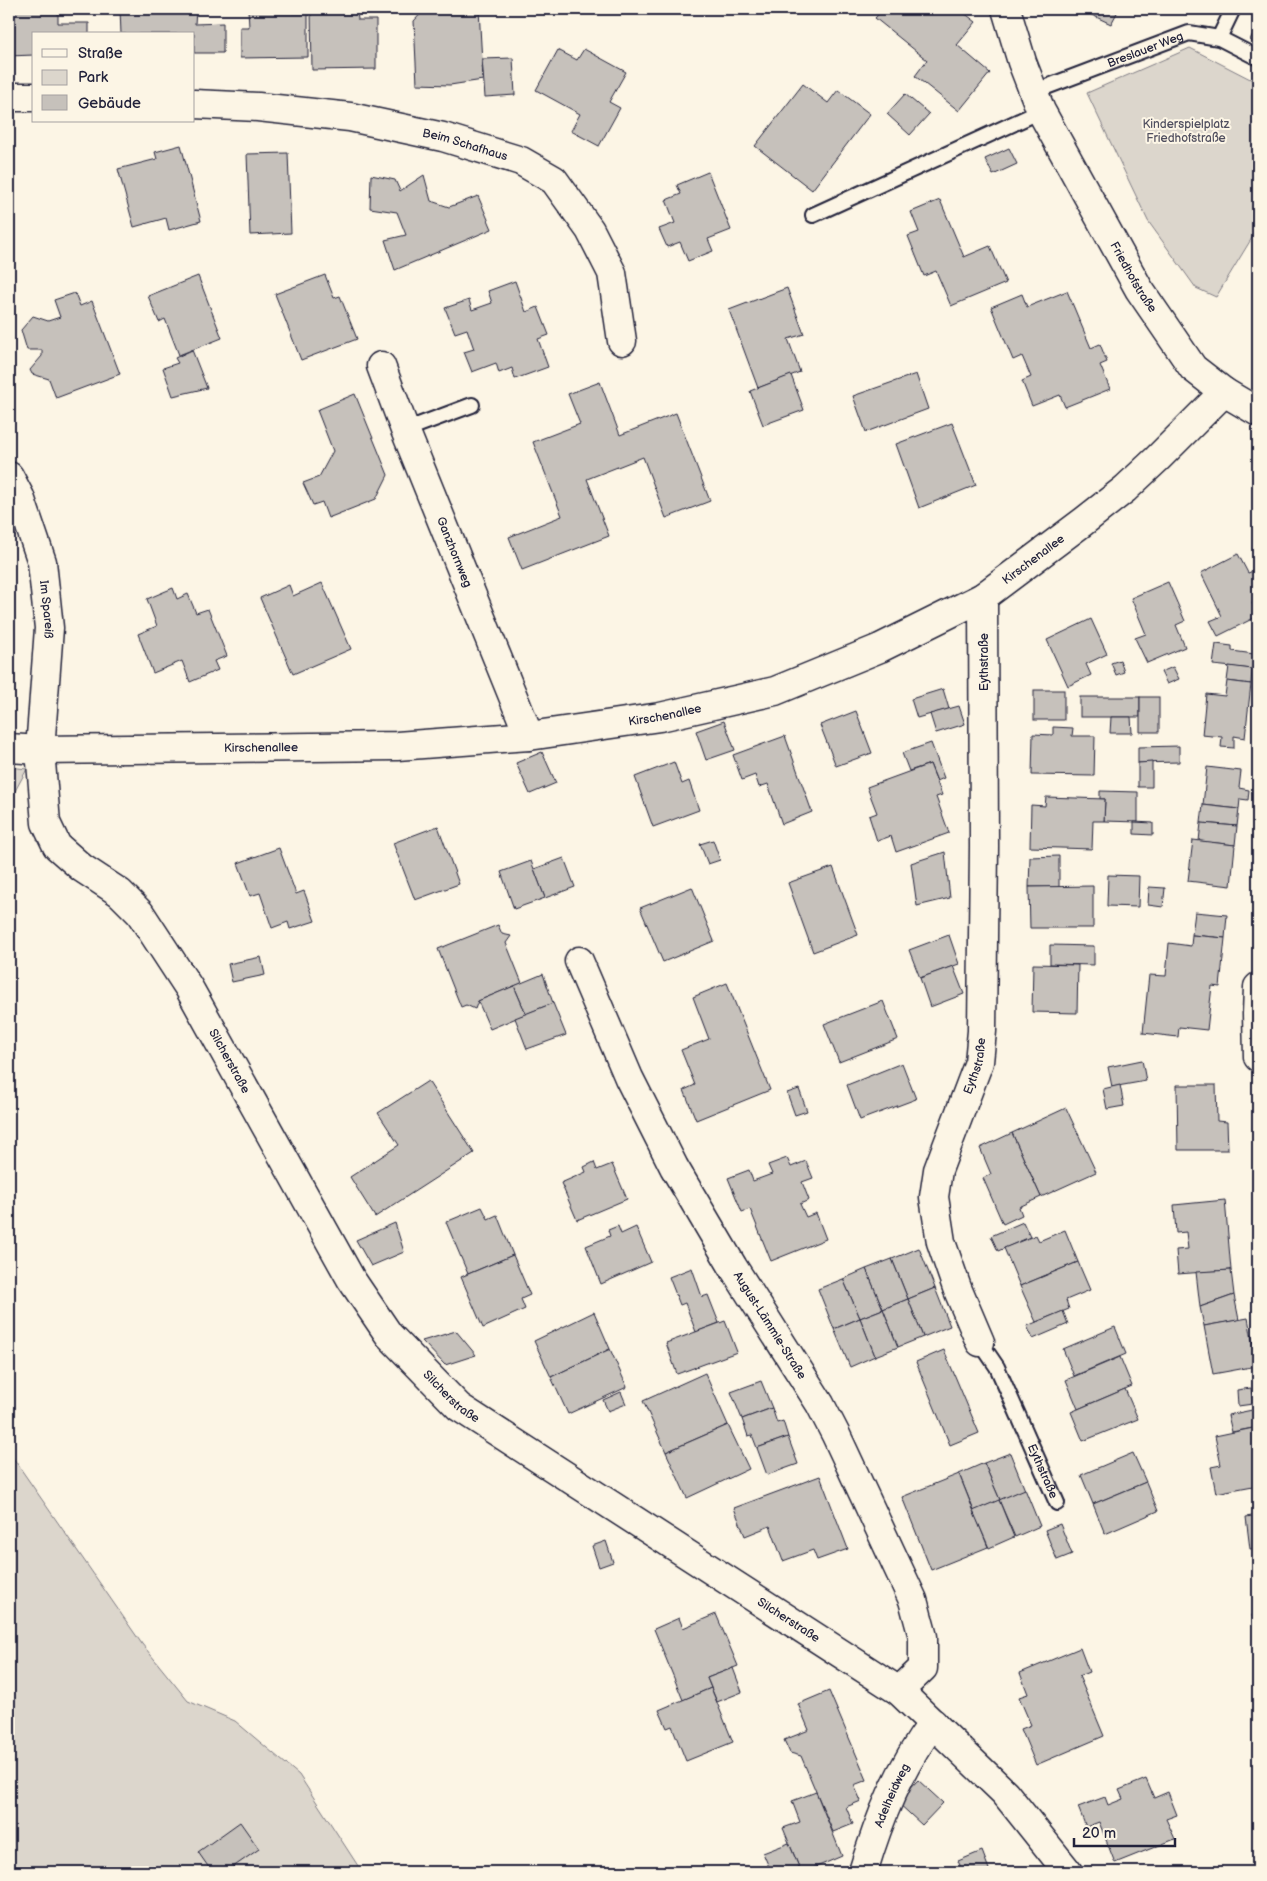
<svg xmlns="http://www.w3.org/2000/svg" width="1267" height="1881" font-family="'Balsamiq Sans',sans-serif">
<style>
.green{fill:#dcd6cc;stroke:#7f7c84}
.building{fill:#c6c1bb;stroke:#22223b}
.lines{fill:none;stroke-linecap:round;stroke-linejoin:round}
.service-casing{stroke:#22223b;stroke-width:18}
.minor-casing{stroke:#22223b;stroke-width:31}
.service{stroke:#fcf5e5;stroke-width:14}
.minor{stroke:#fcf5e5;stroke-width:28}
.labels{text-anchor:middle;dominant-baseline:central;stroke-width:4;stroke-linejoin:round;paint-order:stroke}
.street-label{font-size:12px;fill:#22223b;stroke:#fcf5e5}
.park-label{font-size:12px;fill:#504f5f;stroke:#fcf5e5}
</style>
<rect width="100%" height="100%" fill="#fcf5e5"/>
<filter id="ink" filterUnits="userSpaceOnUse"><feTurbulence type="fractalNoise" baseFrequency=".02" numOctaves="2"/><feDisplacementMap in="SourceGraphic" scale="10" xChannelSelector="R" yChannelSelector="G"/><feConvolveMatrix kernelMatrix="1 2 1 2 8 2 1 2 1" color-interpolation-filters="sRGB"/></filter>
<g filter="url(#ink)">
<g class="green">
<path d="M1190,48L1258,83V228L1216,297L1196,288L1148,221L1087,93Z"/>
<path d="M9,767L27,769L9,802Z"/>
<path d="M9,1452L142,1644L188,1701L235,1721L299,1775L362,1872H9Z"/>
</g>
<g class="building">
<path d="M9,9H58V23H89V34H34V55L9,56Z"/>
<path d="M120,9H196L195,24L223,23V53H194V34H121Z"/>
<path d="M248,9H292V13H308V57L240,58V27H249Z"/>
<path d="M425,9H479L483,80L450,85L417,84L414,21Z"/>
<path d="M883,9H959L976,22L957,45L990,73L959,111L915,76L927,60L875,18Z"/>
<path d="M1079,9H1119L1111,24Z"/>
<path d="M311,11H357L358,20H376V69L312,70Z"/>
<path d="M1258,23V45L1250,40Z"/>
<path d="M584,49L626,72L609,102L620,108L599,146L571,131L580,114L536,90L558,50L577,60Z"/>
<path d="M513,58L515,95L485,97L482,59Z"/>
<path d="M803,84L828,103L838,90L870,114L812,190L755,146Z"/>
<path d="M905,94L929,114L910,135L887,114Z"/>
<path d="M181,145L201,221L169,230L166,218L134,227L118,169L157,159L155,152Z"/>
<path d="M1009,148L1017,164L993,175L985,159Z"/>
<path d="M288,153L291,233L250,235L247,154Z"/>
<path d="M708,172L731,230L708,239L713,251L688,261L680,242L667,247L659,229L675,223L666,200L681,194L677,185Z"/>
<path d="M371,175L395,180L400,191L424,175L431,201L449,207L478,196L492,229L395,270L385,240L406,235L397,212L370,208Z"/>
<path d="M940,200L964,257L990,246L1006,283L951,306L936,271L924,276L908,236L919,232L911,212Z"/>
<path d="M325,275L334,298L340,296L357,339L301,360L275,294Z"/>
<path d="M198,276L222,338L179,355L165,319L159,322L148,296Z"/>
<path d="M515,281L526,312L538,307L549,335L538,339L548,367L515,379L512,368L499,373L496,363L472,372L464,352L474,349L467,329L455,333L445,308L469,300L472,310L492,303L488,291Z"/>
<path d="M787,288L804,334L788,339L800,372L758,388L729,310Z"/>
<path d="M1067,291L1091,348L1100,344L1107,362L1100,365L1110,389L1065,407L1060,395L1032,406L1022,381L1031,377L1022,356L1013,360L991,307L1022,294L1027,307Z"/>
<path d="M75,293L80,306L92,301L120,374L56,398L49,379L32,374L30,370L42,356V350H27L21,330L33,316L48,321L60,317L54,300Z"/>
<path d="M192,350L207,388L173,396L163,368L178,363L175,358Z"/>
<path d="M916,374L928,409L866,432L853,396Z"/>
<path d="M791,375L804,410L763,425L750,391Z"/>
<path d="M600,382L620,435L676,413L710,501L666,518L643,457L587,479L609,536L522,570L509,537L562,516L533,442L580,424L568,394Z"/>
<path d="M355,394L388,475L376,499L328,518L322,502L313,505L303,483L319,477L333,451L317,410Z"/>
<path d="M952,423L976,485L919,508L896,444Z"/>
<path d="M1238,554L1248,573L1258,569V583L1254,585L1258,593V600L1252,603L1258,616L1218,636L1210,621L1222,616L1201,573Z"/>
<path d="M1168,582L1185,621L1176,625L1185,647L1147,663L1135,638L1146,634L1131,598Z"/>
<path d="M322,583L351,649L293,674L260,598L289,585L293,596Z"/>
<path d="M173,588L177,599L188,594L196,613L208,609L227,656L214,661L218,670L190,682L182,661L153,673L138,634L157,626L147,599Z"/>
<path d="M1091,619L1107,654L1086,664L1091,675L1068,686L1047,640Z"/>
<path d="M1216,644L1232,646V651L1254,654L1252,669L1213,665Z"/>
<path d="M1120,660L1124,672L1116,675L1111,663Z"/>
<path d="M1229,666L1252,669L1251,684L1227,681Z"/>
<path d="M1173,667L1179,679L1167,684L1161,672Z"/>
<path d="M1227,681L1251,684L1245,738L1234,736V748L1221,747L1222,737L1202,735L1206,694L1225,696Z"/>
<path d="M943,689L949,709L917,718L911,699Z"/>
<rect x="1034" y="690" width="30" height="30"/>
<rect x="1080" y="697" width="60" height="20"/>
<rect x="1140" y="697" width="19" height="35"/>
<path d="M959,706L965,724L936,733L930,714Z"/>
<path d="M856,711L872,753L836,766L820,725Z"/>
<path d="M1111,717H1131L1132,733H1110Z"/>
<path d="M724,721L735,750L706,760L696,731Z"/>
<path d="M1053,727L1073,728L1072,736H1095L1094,776L1032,775L1033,734L1053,735Z"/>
<path d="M785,736L812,812L782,824L768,784L759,787L755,775L742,780L733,755Z"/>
<path d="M931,743L944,778L937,781L930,764L909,771L902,753Z"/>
<path d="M1179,746V762L1138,763V747Z"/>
<path d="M542,752L556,783L530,794L516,763Z"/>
<path d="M674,762L682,784L689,781L699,810L653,827L635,777Z"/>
<path d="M1152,762V787H1138V763Z"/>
<path d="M930,764L942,795L936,797L949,833L896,852L891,836L877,841L869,816L877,813L867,787Z"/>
<path d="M1207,767L1241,771L1239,788L1249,790L1248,800L1240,799L1239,809L1203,805Z"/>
<path d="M1100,791L1138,792V822L1104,821L1105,799H1100Z"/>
<path d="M1046,797L1105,799L1104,821H1093L1092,849L1030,847L1031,805L1045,806Z"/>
<path d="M1203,805L1239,809L1237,826L1201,823Z"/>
<path d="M1134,822L1153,823V835L1134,834Z"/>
<path d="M1201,823L1237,826L1235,845L1199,841Z"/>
<path d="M438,826L459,884L415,900L393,843Z"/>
<path d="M713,840L720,860L708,864L700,844Z"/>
<path d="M1193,840L1235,845L1231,886L1188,881Z"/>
<path d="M279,848L296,894L304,891L315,921L290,929L288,922L272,928L260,893L250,896L238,863Z"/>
<path d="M945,852L950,898L917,906L911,863Z"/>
<path d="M1059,856V887H1029L1030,857Z"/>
<path d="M564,858L575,887L545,898L534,869Z"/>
<path d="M531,861L545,898L514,909L501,872Z"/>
<path d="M833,867L858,935L813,952L788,883Z"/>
<path d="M1108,875L1139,876L1138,907L1107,906Z"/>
<path d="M1093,886V928H1030L1029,887Z"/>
<path d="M692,887L714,941L663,962L640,908Z"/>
<path d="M1149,887L1165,888L1163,907L1148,905Z"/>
<path d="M1195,912L1227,915L1225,938L1192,935Z"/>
<path d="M498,925L502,934L511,936L506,943L522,983L478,1001L475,1009L466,1005L461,1007L438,949Z"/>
<path d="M949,935L959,964L920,978L909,950Z"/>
<path d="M1192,935L1225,938L1220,987L1212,986L1207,1030L1179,1027L1178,1037L1143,1033L1149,975L1166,976L1169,943L1191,946Z"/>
<path d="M1050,945L1094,946V965L1050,964Z"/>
<path d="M261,957L265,975L232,982L228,964Z"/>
<path d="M1033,964L1078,965L1077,1013L1032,1012Z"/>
<path d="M953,966L964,994L930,1007L920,978Z"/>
<path d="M543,974L553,1003L526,1014L514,986Z"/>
<path d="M727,983L770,1090L696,1120L684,1090L695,1085L681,1050L709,1039L693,997Z"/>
<path d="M514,986L526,1014L490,1029L478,1001Z"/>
<path d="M883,1001L898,1039L839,1062L824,1024Z"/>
<path d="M553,1003L566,1035L527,1049L515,1018Z"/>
<path d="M1142,1060L1146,1081L1112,1087L1108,1067Z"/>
<path d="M902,1063L916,1099L860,1120L847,1085Z"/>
<path d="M428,1081L474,1153L375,1217L350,1177L399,1145L378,1113Z"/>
<path d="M1120,1085L1124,1106L1107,1109L1103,1089Z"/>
<path d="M1177,1085H1216L1217,1121L1227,1122L1228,1150H1178Z"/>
<path d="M799,1089L807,1111L795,1115L787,1093Z"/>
<path d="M1066,1108L1096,1172L1041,1197L1012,1133Z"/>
<path d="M1012,1133L1041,1197L1019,1207L1022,1215L1003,1224L983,1178L991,1174L980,1148Z"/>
<path d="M787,1158L791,1167L806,1161L813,1178L802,1182L809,1200L800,1204L806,1217L816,1213L826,1239L771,1261L750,1209L742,1212L728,1178L749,1170L753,1181L772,1174L768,1165Z"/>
<path d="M594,1162L597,1170L612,1164L627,1199L577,1220L561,1183L586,1172L584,1167Z"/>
<path d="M1225,1200L1231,1270L1178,1274L1176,1250L1188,1249L1186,1232L1176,1233L1174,1205Z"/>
<path d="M482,1207L488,1219L497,1215L513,1255L468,1274L446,1222Z"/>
<path d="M1023,1222L1030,1237L998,1251L991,1236Z"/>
<path d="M395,1223L404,1252L371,1266L356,1240Z"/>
<path d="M618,1226L621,1234L636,1227L651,1262L601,1284L586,1246L610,1236L608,1230Z"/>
<path d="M1065,1230L1078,1262L1020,1286L1004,1248L1036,1235L1039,1241Z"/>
<path d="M919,1248L935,1288L908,1299L892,1259Z"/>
<path d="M513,1255L530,1295L521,1299L525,1309L483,1328L461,1277Z"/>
<path d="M892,1259L908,1299L883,1309L866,1269Z"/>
<path d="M1078,1262L1090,1290L1066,1300L1069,1309L1036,1322L1020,1286Z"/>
<path d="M692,1268L702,1297L708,1295L719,1323L696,1332L685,1303L680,1305L669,1277Z"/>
<path d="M866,1269L883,1309L860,1318L843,1279Z"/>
<path d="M1231,1270L1234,1295L1200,1307L1196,1272Z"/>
<path d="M843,1279L860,1318L834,1329L818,1289Z"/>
<path d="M935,1288L950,1326L923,1337L908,1299Z"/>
<path d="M1234,1295L1239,1320L1204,1326L1200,1307Z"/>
<path d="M908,1299L923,1337L898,1347L883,1309Z"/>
<path d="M883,1309L898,1347L875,1356L860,1318Z"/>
<path d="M1063,1311L1068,1324L1033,1339L1027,1326Z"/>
<path d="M594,1312L610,1349L551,1377L534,1341Z"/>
<path d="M860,1318L875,1356L850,1367L834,1329Z"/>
<path d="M1248,1318L1257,1366L1213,1374L1204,1326Z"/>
<path d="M725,1321L737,1352L677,1374L666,1343Z"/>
<path d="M1115,1327L1126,1354L1074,1376L1063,1349Z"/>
<path d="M456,1331L476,1355L445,1365L422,1341Z"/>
<path d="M610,1349L627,1387L568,1414L551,1377Z"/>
<path d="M944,1350L979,1433L950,1445L916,1362Z"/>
<path d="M1120,1357L1132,1386L1078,1409L1066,1380Z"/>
<path d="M705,1373L728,1425L666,1452L643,1401Z"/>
<path d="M761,1381L772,1408L742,1419L731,1392Z"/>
<path d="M1251,1388L1253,1404L1238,1406L1237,1390Z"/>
<path d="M1125,1389L1138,1419L1083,1441L1071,1412Z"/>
<path d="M621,1392L626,1404L608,1411L603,1400Z"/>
<path d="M772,1408L777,1423L783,1421L788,1437L757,1448L752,1435L748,1436L742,1419Z"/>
<path d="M1257,1409L1258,1427L1232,1432L1228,1415Z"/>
<path d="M728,1425L749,1469L687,1498L666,1452Z"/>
<path d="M1258,1427V1485L1216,1493L1211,1467L1221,1465L1215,1436Z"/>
<path d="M788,1437L798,1464L767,1475L757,1448Z"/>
<path d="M1010,1453L1025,1490L1000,1500L984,1463Z"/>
<path d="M1133,1453L1146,1482L1093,1504L1081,1475Z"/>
<path d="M984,1463L1000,1500L974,1511L959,1474Z"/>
<path d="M959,1474L988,1547L931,1570L902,1497Z"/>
<path d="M820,1476L848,1549L817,1560L813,1550L783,1561L770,1526L745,1536L734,1508Z"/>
<path d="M1146,1482L1158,1511L1105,1534L1093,1504Z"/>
<path d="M1025,1489L1040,1526L1015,1537L999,1500Z"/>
<path d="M999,1500L1014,1537L989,1548L973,1511Z"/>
<path d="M1258,1515V1548L1250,1549L1246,1517Z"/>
<path d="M1060,1524L1072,1554L1057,1560L1045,1530Z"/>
<path d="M606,1541L613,1562L599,1567L592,1546Z"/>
<path d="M1258,1613V1635L1257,1636L1252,1615Z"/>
<path d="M716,1614L738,1666L707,1678L711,1688L683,1700L654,1629L679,1618L683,1628Z"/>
<path d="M1080,1648L1089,1672L1079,1676L1104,1736L1036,1765L1021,1729L1031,1725L1019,1697L1028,1694L1020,1673Z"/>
<path d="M733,1668L742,1692L717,1702L707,1678Z"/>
<path d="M711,1688L733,1742L686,1761L672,1726L667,1728L659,1710Z"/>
<path d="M829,1691L867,1780L854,1785L861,1801L846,1807L853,1824L833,1832L801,1756L790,1753L784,1740L809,1730L798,1704Z"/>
<path d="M1146,1779L1154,1798L1168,1792L1177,1815L1166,1819L1175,1839L1115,1863L1099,1822L1086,1827L1078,1807L1105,1797L1108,1805L1123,1799L1119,1790Z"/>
<path d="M918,1780L943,1803L922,1825L897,1802Z"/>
<path d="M816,1792L842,1856L814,1868L815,1872H801L783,1828L800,1822L792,1801Z"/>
<path d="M240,1822L259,1849L226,1872H212L198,1852Z"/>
<path d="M789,1843L801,1872H757L769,1867L763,1853Z"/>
<path d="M982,1851L990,1872H963L958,1861Z"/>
</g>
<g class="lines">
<defs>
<g id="service">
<path d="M1219,38L1233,9"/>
<path id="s1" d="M1033,92L1189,33L1219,38L1258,58"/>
<path d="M813,215L1041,111"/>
<path d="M405,430L472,405"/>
<path id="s2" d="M980,1342L997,1367L1057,1503"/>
</g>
<g id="minor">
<path id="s3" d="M1006,9L1022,62L1041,111L1139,289L1193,368L1224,392L1258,412"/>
<path d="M9,97H34"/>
<path id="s4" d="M194,104L258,107L350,117L443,137L521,161L554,180L590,230L612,273L622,341"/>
<path id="s5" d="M381,366L405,430L529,736"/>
<path id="s6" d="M9,476L20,497L42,562L49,628L40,750L46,823L57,846L82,868L120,893L140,913L189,988L351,1279L389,1335L459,1407L899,1691L1005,1793L1068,1872"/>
<path id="s7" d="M9,748L40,750L397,746L529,736L660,717L775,691L880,648L983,597L1083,522L1125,489L1157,459L1224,392"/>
<path id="s8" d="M579,961L629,1078L674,1167L733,1267L820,1404L836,1435L913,1600L923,1637V1668L899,1691"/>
<path d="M1258,987L1257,1014L1258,1057"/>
<path id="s9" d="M980,1342L957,1288L941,1242L934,1197L938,1170L979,1062L982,1031L984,846L983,597"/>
<path id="s10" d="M863,1872C879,1819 899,1768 933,1723"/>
</g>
</defs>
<use href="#service" class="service-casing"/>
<use href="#minor" class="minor-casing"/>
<use href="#service" class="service"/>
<use href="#minor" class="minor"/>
</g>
</g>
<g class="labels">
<g class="street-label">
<text stroke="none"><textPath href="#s1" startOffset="120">Breslauer Weg</textPath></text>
<text stroke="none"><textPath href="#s4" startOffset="275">Beim Schafhaus</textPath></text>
<text stroke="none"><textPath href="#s3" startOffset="298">Friedhofstraße</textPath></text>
<text stroke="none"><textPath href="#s5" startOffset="200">Ganzhornweg</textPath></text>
<text stroke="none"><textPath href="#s7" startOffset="1062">Kirschenallee</textPath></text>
<text stroke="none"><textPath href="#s6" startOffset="140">Im Spareiß</textPath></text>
<text transform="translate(984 662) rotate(-90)">Eythstraße</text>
<text stroke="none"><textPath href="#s7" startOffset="658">Kirschenallee</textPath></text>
<text stroke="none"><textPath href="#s7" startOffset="252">Kirschenallee</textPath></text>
<text stroke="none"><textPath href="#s6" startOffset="660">Silcherstraße</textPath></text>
<text stroke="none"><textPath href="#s9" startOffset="291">Eythstraße</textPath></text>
<text stroke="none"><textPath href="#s8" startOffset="412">August-Lämmle-Straße</textPath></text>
<text stroke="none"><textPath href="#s6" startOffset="1065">Silcherstraße</textPath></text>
<text stroke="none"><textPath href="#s2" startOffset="144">Eythstraße</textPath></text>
<text stroke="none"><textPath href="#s6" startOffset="1470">Silcherstraße</textPath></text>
<text stroke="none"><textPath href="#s10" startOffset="82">Adelheidweg</textPath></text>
</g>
<g class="park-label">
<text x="1186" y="124">Kinderspielplatz<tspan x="1186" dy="14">Friedhofstraße</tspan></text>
</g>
</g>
<rect width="1267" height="1881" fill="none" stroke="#fcf5e5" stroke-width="30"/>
<rect x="15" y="15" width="1237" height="1851" fill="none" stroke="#22223b" stroke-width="2" filter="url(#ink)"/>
<rect x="32" y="32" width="162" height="90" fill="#fcf5e5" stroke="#a5a1a1"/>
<rect x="42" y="49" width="25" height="8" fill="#fcf5e5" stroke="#a5a1a1"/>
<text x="78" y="58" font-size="15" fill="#22223b">Straße</text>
<rect x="42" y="70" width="25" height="15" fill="#dcd6cc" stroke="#a5a1a1"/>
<text x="78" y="82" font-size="15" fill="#22223b">Park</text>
<rect x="42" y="95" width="25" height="15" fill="#c6c1bb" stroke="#a5a1a1"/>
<text x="78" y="108" font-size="15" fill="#22223b">Gebäude</text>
<path d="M1074 1838v8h101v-8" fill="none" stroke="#22223b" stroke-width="2.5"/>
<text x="1082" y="1838" font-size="15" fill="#22223b" stroke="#fcf5e5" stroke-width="4" paint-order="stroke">20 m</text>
</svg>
